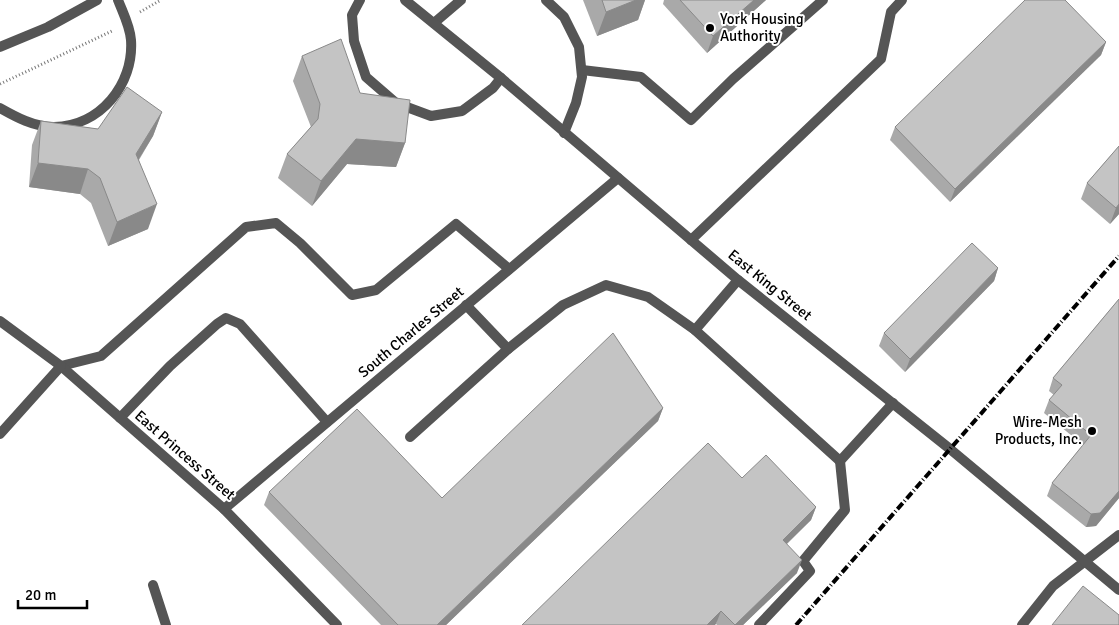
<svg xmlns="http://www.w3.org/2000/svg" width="1119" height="625" font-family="Signika,sans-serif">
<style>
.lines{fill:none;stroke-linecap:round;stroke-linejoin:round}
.path{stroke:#777;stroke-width:3;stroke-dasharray:1 2.5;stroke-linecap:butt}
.service{stroke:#555;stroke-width:10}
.minor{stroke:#555;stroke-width:10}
.tertiary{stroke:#555;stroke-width:10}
.rail{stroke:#000;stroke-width:4;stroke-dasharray:8 2.5 1 2.5;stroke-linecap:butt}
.wall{fill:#a9a9a9}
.shaded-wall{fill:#898989}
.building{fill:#c4c4c4;stroke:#898989}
.poi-dot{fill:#000;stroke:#fff;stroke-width:2}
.labels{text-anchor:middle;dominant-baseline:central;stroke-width:4;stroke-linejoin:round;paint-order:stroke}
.poi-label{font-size:15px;fill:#000;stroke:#fff;text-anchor:start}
.street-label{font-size:15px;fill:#000;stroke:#fff}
</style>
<rect width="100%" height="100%" fill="#fff"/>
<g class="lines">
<g class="path">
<path d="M140,12L161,0"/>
<path d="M0,84L112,31"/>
</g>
<g class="service">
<path d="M360,0L352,15L354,41L366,77L396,103L431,116L462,111L493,88L501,78"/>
<path d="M546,0L564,17L579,47L582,77L576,103L564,133"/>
<path d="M434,23L461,0"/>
<path d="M582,70L641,77L691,120L733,79L823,0"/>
<path d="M0,108C16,117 34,127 54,127C100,126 134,85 131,40C130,26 123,13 118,0"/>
<path d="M691,240L881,59L891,12L902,0"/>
<path d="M466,305L508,349L563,305L606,285L648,297L695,330L840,461L893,403"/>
<path d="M695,330L738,280"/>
<path d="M61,366L101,356L246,227L276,223L300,243L352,295L376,290L456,224L509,269"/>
<path d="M120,418L170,366L217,324L226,318L240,324L327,422"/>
<path d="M410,437L508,349"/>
<path d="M153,585L166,625"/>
<path d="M759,625L810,571L803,561L845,510L840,461"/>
</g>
<g class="minor">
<path d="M0,321L61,366L224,509L337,625"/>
<path d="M0,434L61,366"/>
<path d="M224,509L618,178"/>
<path d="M1022,625L1053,586L1119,535"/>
</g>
<g class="tertiary">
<path d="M405,0L501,78L738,280L950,449L1119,590"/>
<path d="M0,47L48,27L97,0"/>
</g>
<path class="rail" d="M796,625L1119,256"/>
</g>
<g class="wall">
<path d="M583,0H645L638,20L597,36Z"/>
<path d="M664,0H766L707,53L663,4Z"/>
<path d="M1106,42L1101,55L950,202L890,140L895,127Z"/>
<path d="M302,56L360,93L405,143L396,167L347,164L312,206L278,178L287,154L311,127L293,81Z"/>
<path d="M162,112L153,136L139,160L148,229L108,246L91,203L80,194L29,187L32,145L41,121L98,129Z"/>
<path d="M1119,146V214L1110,224L1081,199L1087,183Z"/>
<path d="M998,268L994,281L905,372L879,346L884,333Z"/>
<path d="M1119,299V498L1096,526L1086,527L1047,496L1052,483L1083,445L1044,413L1049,400L1054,395L1049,391L1053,378Z"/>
<path d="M663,408L658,421L446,625H381L264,505L269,492L442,498Z"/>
<path d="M742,478L816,507L811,520L787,544L797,573L743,625H717L716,624Z"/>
</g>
<g class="shaded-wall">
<path d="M636,0H645L638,20L597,36L606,12Z"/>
<path d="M754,0H766L707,53L713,36Z"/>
<path d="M1106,42L1101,55L950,202L955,189Z"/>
<path d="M162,112L153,136L127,178L136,154Z"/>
<path d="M356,139L405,143L396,167L347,164L312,206L321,181Z"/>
<path d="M38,163L88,169L80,194L29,187Z"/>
<path d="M157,204L148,229L108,246L117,222Z"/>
<path d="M1119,204V214L1110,224L1116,208Z"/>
<path d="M998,268L994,281L905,372L910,359Z"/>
<path d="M663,408L658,421L446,625H437Z"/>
<path d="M1119,491V498L1096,526L1086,527L1091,514Z"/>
<path d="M816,507L811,520L778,552L783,540Z"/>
<path d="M802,560L797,573L743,625H735Z"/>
<path d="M721,611L716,624L715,625H707Z"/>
</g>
<g class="building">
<path d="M602,0H636L606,12Z"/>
<path d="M680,0H754L713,36Z"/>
<path d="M1025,0H1065L1106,42L955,189L895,127Z"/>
<path d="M341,39L360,93L410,100L405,143L356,139L321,181L287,154L318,119L320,104L302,56Z"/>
<path d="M127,87L162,112L136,154L157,204L117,222L100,178L88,169L38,163L41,121L98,129Z"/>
<path d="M1119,146V204L1116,208L1087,183Z"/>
<path d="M972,243L998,268L910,359L884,333Z"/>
<path d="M1119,299V491L1100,513L1091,514L1052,483L1091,435L1049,400L1062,385L1053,378Z"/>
<path d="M613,333L663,408L437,625H398L269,492L357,409L442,498Z"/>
<path d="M708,443L742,478L766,455L816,507L783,540L802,560L735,625L721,611L707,625H522Z"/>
<path d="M1083,586L1119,615V625H1052Z"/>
</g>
<g class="poi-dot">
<circle cx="710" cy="28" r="5"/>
<circle cx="1092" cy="431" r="5"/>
</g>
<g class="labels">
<g class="poi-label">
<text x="720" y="19">York Housing<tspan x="720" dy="17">Authority</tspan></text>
<text x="1082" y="422" text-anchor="end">Wire-Mesh<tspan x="1082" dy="17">Products, Inc.</tspan></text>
</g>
<g class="street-label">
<text transform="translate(770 285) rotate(39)">East King Street</text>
<text transform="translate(411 332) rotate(-40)">South Charles Street</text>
<text transform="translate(185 455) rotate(41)">East Princess Street</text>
</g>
</g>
<path d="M18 600v8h69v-8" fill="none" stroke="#000000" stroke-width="2.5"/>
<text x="25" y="600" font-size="15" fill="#000000" stroke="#ffffff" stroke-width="4" paint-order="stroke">20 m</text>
</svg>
